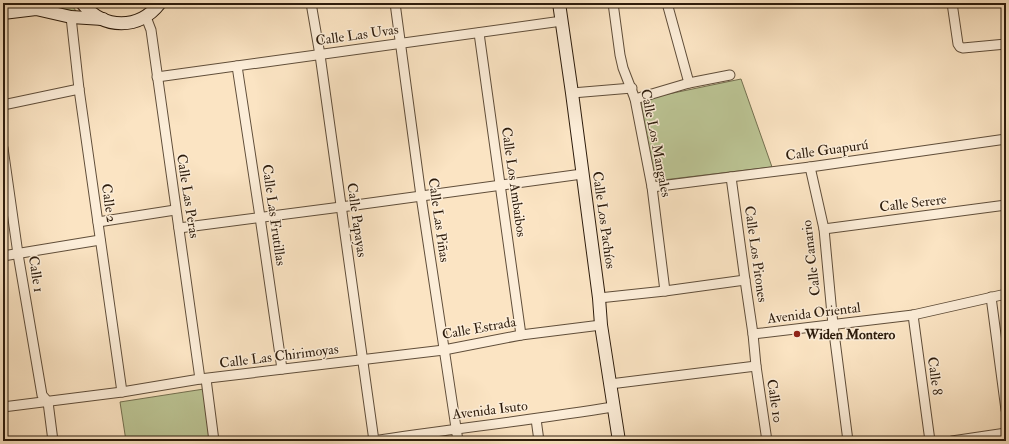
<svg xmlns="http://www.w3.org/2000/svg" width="1009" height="444" font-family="'IM FELL Double Pica',serif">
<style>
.green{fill:#bcc595;stroke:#747050}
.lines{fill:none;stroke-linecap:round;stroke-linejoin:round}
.street-casing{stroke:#604e3a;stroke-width:11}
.secondary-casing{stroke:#2d1c0c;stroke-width:14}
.street{stroke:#fcedd8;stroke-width:9}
.secondary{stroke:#fcedd8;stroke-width:12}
.poi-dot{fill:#8f2418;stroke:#fcedd8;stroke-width:1.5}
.labels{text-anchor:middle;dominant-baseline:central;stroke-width:3;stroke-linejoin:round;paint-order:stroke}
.street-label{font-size:14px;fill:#2d1c0c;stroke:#fcedd8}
.poi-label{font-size:14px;font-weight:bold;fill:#2d1c0c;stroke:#fcedd8;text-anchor:start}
</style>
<rect width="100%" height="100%" fill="#fbe4c3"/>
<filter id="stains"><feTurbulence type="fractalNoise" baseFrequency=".005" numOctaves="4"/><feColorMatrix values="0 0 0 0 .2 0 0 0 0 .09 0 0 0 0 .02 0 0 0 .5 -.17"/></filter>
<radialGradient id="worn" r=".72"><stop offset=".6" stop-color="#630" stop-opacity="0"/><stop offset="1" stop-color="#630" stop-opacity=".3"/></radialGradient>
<g class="green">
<path d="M56,3H70L76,11L51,8Z"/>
<path d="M741,79L772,167L663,180L657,179L653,175L641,104L644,99Z"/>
<path d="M204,389L212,441H126L120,402Z"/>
</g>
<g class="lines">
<defs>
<g id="street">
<path d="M311,3L320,55L374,441"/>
<path d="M395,3L421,196L458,441"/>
<path d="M613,3L620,55L623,68L635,99L652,187L665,291"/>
<path d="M667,3L689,83"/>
<path d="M952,3L958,44L960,47L963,48L1006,44"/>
<path d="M71,17L79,89L122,392"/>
<path d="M146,17L151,30L200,379"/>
<path d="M479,33L521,335"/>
<path d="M237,66L260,217L282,369"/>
<path d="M157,77L562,21"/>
<path d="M572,93L632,88"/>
<path d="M635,99L689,83L730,75"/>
<path d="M3,105L79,89"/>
<path d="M3,148L18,254L42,395L48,402L53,441"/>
<path d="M810,167L824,229L833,325L848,441"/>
<path d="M731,177L745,280L753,334L756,366L767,441"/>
<path d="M652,187L810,167L1006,139"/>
<path d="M98,222L175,210"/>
<path d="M179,228L341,207L582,174"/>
<path d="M824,229L1006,205"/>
<path d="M3,256L100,240"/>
<path d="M991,297L1006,410"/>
<path d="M599,298L665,291L745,280"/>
<path d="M913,315L930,441"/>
<path d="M753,334L913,315L1006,294"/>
<path d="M206,379L214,441"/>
<path d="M610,384L756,366"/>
<path d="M3,407L122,392L200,379L444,350L521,335L601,325"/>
<path d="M536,419L539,441"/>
<path d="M372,441C452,429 532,420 613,407"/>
<path d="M952,441L1006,433"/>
</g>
<g id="secondary">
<path d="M82,3C104,30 139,30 160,3"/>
<path d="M559,3L572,93L599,298L601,325L619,441"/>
<path d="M3,13L36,9L71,17L103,19"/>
</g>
</defs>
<use href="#street" class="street-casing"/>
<use href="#secondary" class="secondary-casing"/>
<use href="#street" class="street"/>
<use href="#secondary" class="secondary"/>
</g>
<circle class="poi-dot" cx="797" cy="334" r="4"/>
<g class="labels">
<g class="street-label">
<text transform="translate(357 35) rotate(-8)">Calle Las Uvas</text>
<text transform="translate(656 143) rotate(79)">Calle Los Mangales</text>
<text transform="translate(827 150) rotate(-8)">Calle Guapurú</text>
<text transform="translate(514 182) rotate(82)">Calle Los Ambaibos</text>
<text transform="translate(188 196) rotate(81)">Calle Las Peras</text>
<text transform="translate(109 203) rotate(82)">Calle 2</text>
<text transform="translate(913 203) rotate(-7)">Calle Serere</text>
<text transform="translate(274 215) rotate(82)">Calle Las Frutillas</text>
<text transform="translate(357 220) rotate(82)">Calle Papayas</text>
<text transform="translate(439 220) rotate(82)">Calle Las Piñas</text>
<text transform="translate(604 220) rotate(82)">Calle Los Pachíos</text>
<text transform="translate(756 254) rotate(82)">Calle Los Pitones</text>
<text transform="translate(811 258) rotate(-97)">Calle Canario</text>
<text transform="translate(36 274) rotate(81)">Calle 1</text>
<text transform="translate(814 313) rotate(-7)">Avenida Oriental</text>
<text transform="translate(479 328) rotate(-10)">Calle Estrada</text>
<text transform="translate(279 356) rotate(-7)">Calle Las Chirimoyas</text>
<text transform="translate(935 376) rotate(82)">Calle 8</text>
<text transform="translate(775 401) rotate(81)">Calle 10</text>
<text transform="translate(490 410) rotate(-7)">Avenida Isuto</text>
</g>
<g class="poi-label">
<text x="805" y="334">Widen Montero</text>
</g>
</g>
<rect width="1009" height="444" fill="none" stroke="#fbe4c3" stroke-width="16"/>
<rect x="4" y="4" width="1001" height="436" fill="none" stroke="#2d1c0c" stroke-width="2"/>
<rect x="8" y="8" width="993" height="428" fill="none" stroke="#2d1c0c"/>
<rect width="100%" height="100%" filter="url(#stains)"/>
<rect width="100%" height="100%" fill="url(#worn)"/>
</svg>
